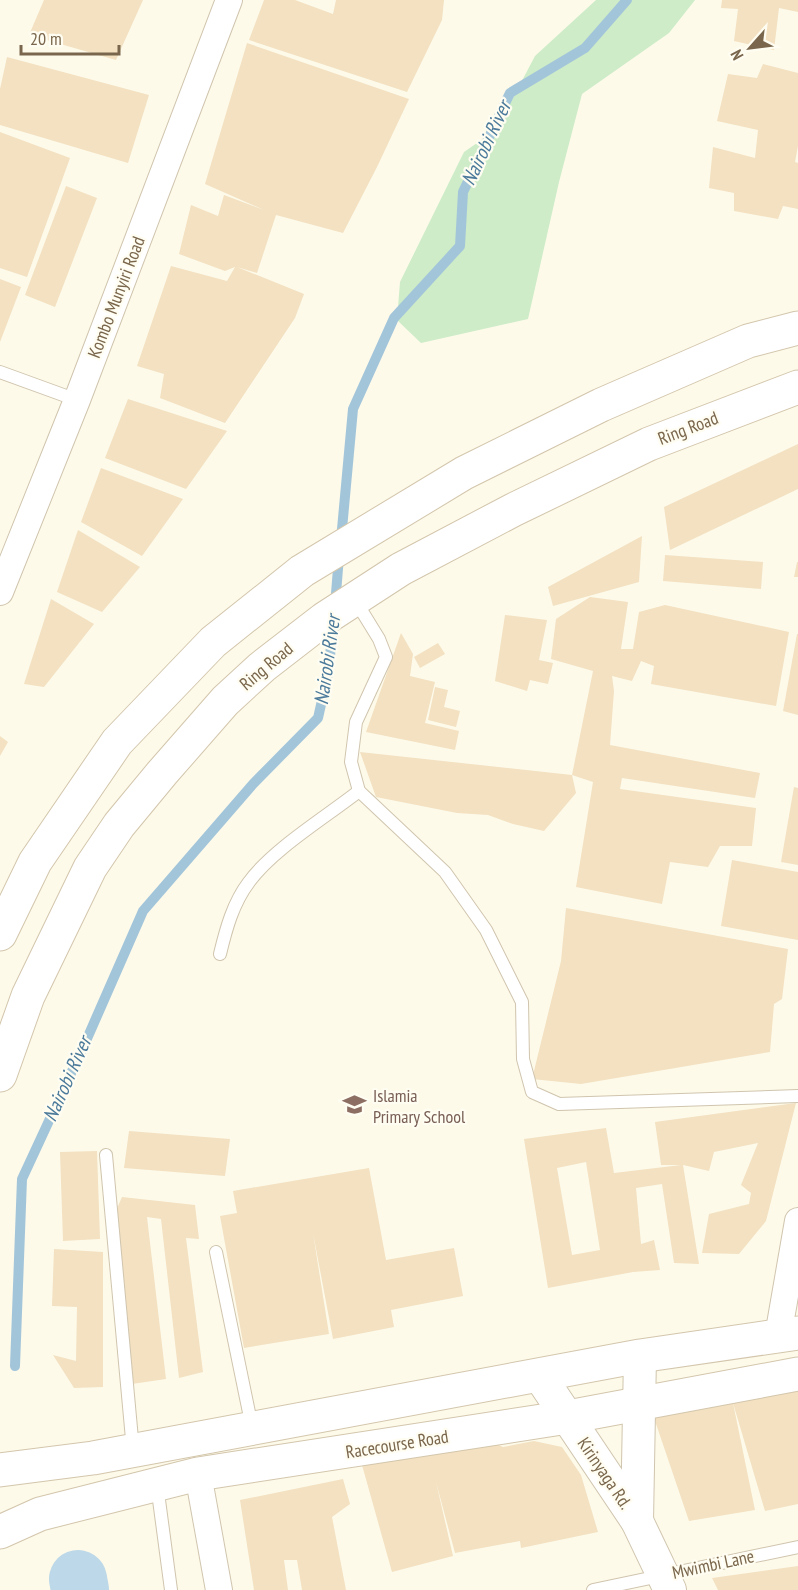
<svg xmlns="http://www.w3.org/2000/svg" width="798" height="1590" font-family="'PT Sans Narrow',sans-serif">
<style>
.grass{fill:#cdecc7}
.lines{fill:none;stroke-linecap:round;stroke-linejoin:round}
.stream{stroke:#a3c5da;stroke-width:10}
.river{stroke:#bdd8e8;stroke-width:58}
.building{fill:#f3e1c1;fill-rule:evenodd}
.service-casing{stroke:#d0c5ae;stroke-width:14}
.minor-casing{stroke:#d0c5ae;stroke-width:28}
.tertiary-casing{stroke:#d0c5ae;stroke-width:34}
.secondary-casing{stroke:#d3c6ac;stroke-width:35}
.service{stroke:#fff;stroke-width:12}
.minor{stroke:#fff;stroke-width:26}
.tertiary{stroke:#fff;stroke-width:32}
.secondary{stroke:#fff;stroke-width:33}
.labels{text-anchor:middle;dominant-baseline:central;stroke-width:4.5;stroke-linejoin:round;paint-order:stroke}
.street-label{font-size:18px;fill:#79664c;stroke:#fffdf1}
.education-label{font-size:18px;fill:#785e54;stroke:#fffdf1;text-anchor:start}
.water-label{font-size:20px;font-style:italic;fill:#4b7a9b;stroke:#fffdf1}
</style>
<rect width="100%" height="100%" fill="#fdfaea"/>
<path class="grass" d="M596,0H695L669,33L582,94L559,182L528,319L421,343L397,320L400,282L464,152L496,130L535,56Z"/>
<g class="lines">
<g class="stream">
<path d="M341,540L353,409L394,318L460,246L463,192L510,93L585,48L627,0"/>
<path d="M335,606L339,556"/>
<path d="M15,1366L22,1179L86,1041L143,911L253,784L318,718L329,669L333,621"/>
</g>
<path class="river" d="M78,1579L80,1590"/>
</g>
<g class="building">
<path d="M44,0H143L116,60L29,35Z"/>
<path d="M264,0H295L333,14L336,0H444L442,20L407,92L249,40Z"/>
<path d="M722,0H798V12L779,8L774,50L734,41L738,9L721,8Z"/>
<path d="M247,43L409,99L377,167L343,233L276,215L257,273L237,267L304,294L295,318L225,423L160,398L164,374L137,366L171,266L227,281L235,267L225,271L179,254L191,205L218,216L224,195L264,210L205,184Z"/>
<path d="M7,57L149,95L128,163L0,125V89Z"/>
<path d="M763,64L798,73V146L795,162L798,163V209L783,206L778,219L734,211V193L709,188L713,147L755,158L758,130L717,121L728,74L757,78Z"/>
<path d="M0,132L70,158L27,277L0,268Z"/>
<path d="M66,186L97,198L55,307L25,295Z"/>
<path d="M0,279L21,287L0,342Z"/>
<path d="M128,399L227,431L186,489L105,458Z"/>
<path d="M798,444V489L670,550L664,507Z"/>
<path d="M101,468L183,499L142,556L81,522Z"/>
<path d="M78,530L140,567L102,612L57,592Z"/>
<path d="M642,536L639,582L553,606L548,587Z"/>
<path d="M665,555L763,562L761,589L663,581Z"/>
<path d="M797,562H798V577H794Z"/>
<path d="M590,597L628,602L621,649H633L639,612L665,605L789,632L776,706L651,684L654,666L641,661L632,681L612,676L614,691L610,745L760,773L755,798L622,778L620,789L756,808L752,846H720L708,867L670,862L662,904L576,887L593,782L572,775L593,671L551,659L556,619Z"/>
<path d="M51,599L94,624L44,687L24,684Z"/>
<path d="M505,615L547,620L539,660L553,663L548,684L530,680L527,691L495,681Z"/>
<path d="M401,633L413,654L410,676L435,682L425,723L459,731L455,750L366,732Z"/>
<path d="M797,634H798V715L783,711Z"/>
<path d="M438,643L445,654L420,668L414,657Z"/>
<path d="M435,687L448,690L444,707L460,711L456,727L428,720Z"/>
<path d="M0,736L8,742L0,756Z"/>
<path d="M360,752L572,775L576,793L544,831L513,824L488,815L457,813L376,797Z"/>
<path d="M794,787L798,788V865L781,862Z"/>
<path d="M732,860L798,872V940L721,926Z"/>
<path d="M566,908L788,949L782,999L774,1004L770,1052L581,1084L532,1079L561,961Z"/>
<path d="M796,1103L766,1221L739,1254L702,1253L709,1214L749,1204L751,1193L741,1185L758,1143L714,1152L709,1171L683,1165L699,1264L674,1263L662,1184L636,1188L641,1244L654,1240L660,1270L633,1272L548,1288L524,1139L606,1128L614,1173L681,1165H661L655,1122ZM586,1162L600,1250L572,1255L557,1168Z"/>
<path d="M129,1131L230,1139L225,1176L124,1168Z"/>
<path d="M97,1151L100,1239L63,1241L60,1152Z"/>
<path d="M369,1168L386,1260L454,1248L463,1296L391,1310L394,1327L333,1339L313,1233L329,1334L244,1348L220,1216L237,1213L233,1191Z"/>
<path d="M122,1197L195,1205L199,1239L186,1238L203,1372L179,1378L161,1219L147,1217L166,1379L132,1384L115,1213Z"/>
<path d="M54,1249L103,1252V1387L74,1388L53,1355L76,1361L77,1307L52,1306Z"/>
<path d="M798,1389V1504L765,1511L733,1403L755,1510L689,1521L654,1418L732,1399Z"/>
<path d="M475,1434L503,1447L534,1441L562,1447L581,1475L598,1532L521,1548L520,1541L455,1553L436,1482L453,1556L392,1572L362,1465Z"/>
<path d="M343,1479L350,1504L332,1517L346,1590H302L297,1560H284L288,1590H254L240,1500Z"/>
<path d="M798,1566V1590H718L712,1578Z"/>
</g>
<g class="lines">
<defs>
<g id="service">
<path d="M0,372L77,400"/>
<path d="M355,600L379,639L386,657L356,722L351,762L359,791L445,872L486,930L522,1002L523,1059L532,1092L559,1104L798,1096"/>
<path d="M220,954C226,929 233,903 249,882C273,849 326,817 359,791"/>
<path d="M106,1155L133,1450"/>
<path d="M216,1252L252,1427"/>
<path d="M157,1485L171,1590"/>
<path d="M593,1590L798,1547"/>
</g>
<g id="minor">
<path d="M0,592L77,400L229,0"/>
<path d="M778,1336L798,1221"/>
<path d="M198,1474L219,1590"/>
</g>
<g id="tertiary">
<path d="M539,1375L637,1521L670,1590"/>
<path d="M637,1521L640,1356"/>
</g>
<g id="secondary">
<path d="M0,934L35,862L117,742L213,642L302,571L464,473L601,405L748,341L798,328"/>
<path d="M0,1075L28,996L90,868L119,825L162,773L225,701L262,667L324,619L401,569L513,510L649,444L798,387"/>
<path d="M0,1470L93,1458L640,1356L798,1333"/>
<path d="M0,1532L40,1514L198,1474L568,1417L798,1374"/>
</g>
</defs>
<use href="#service" class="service-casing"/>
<use href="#minor" class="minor-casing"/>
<use href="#tertiary" class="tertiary-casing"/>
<use href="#secondary" class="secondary-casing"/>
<use href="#service" class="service"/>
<use href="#minor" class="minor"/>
<use href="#tertiary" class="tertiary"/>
<use href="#secondary" class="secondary"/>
</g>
<defs>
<symbol id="school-bare" viewBox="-9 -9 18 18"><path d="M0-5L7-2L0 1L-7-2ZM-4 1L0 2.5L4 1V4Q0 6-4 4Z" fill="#8d6e63" stroke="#fffdf1" stroke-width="2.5" paint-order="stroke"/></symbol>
</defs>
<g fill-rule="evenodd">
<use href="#school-bare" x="338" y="1088" width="33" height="33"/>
</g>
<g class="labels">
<g class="street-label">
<text transform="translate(116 297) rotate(-69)">Kombo Munyiri Road</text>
<text transform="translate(688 428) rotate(-21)">Ring Road</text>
<text transform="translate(266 666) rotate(-40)">Ring Road</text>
<text transform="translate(397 1444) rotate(-9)">Racecourse Road</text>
<text transform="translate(605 1473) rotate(56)">Kirinyaga Rd.</text>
<text transform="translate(713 1564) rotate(-12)">Mwimbi Lane</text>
</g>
<g class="education-label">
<text x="373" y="1095">Islamia<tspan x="373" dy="21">Primary School</tspan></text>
</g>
<g class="water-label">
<text transform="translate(486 143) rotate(-65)">Nairobi River</text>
<text transform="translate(327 660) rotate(-82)">Nairobi River</text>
<text transform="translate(67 1079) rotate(-66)">Nairobi River</text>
</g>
</g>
<g transform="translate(750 48) rotate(242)" stroke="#fffdf1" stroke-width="4.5" paint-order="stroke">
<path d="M0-4.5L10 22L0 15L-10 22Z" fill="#79664c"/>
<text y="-9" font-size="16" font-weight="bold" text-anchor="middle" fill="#79664c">N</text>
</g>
<path d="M21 45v9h98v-9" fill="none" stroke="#79664c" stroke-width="3"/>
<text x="30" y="45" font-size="18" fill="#79664c" stroke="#fffdf1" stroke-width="4.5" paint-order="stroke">20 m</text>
</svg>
